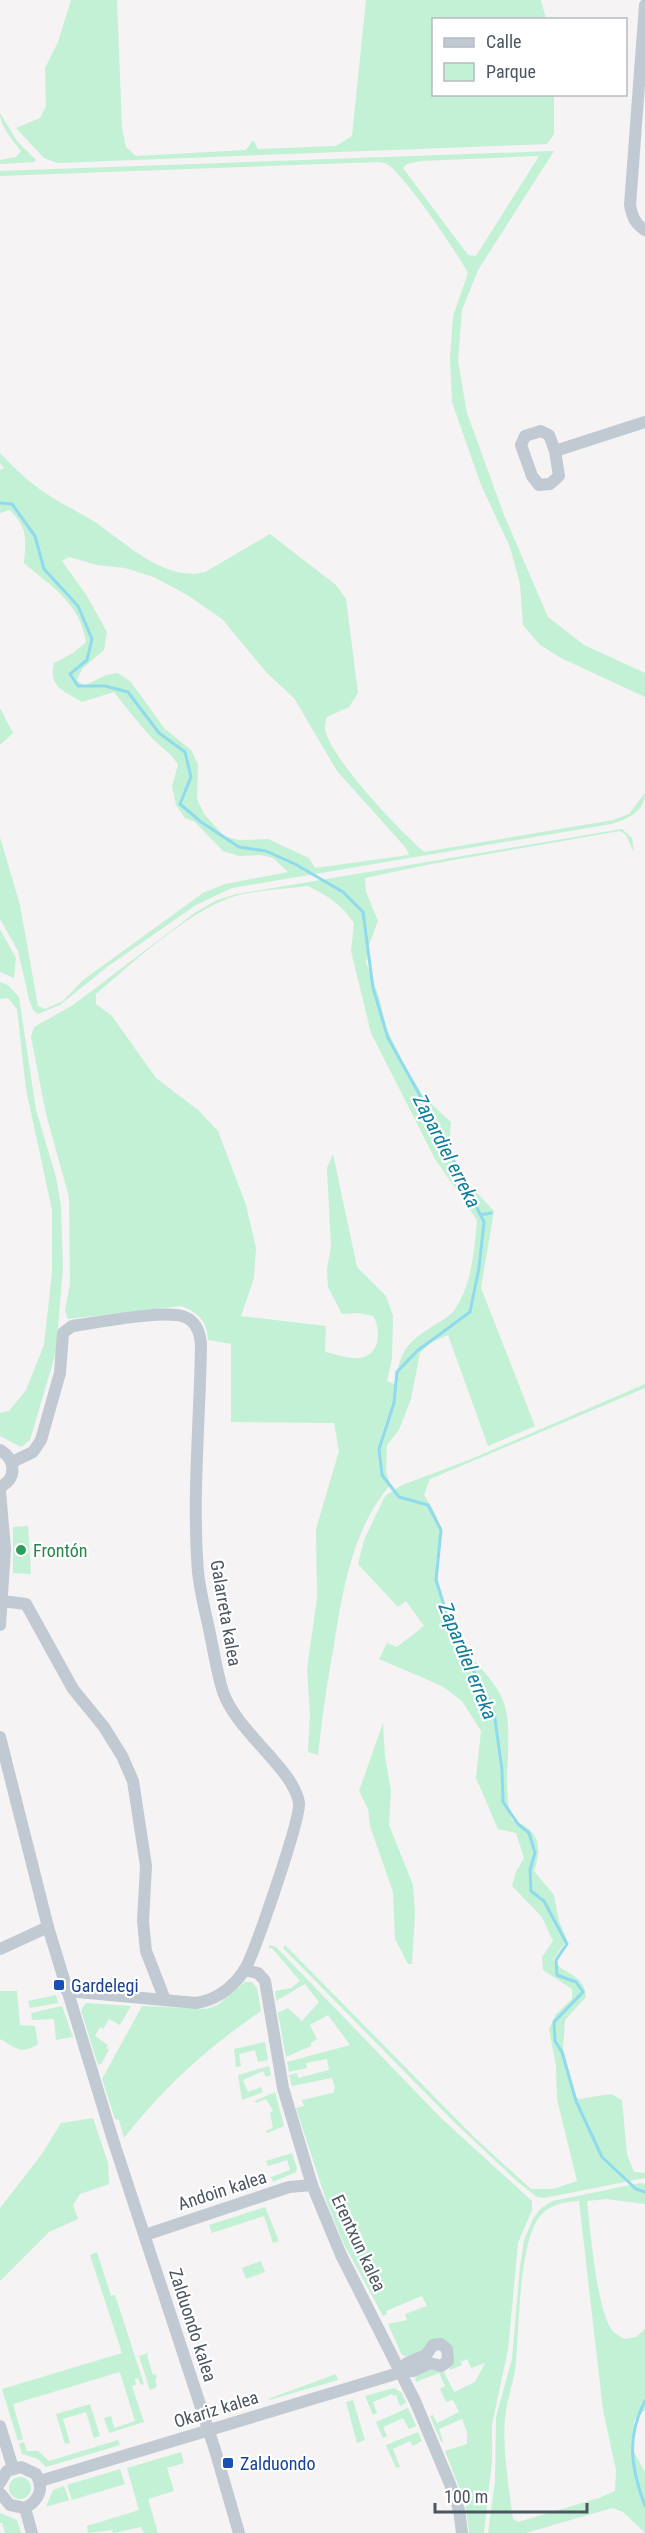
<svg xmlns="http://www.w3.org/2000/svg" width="645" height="2533" font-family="'Roboto Condensed',sans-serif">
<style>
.green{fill:#c3f1d5;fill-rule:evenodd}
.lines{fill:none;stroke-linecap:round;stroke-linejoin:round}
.stream{stroke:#90daee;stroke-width:3}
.minor{stroke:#c1cad2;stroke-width:12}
.leisure-dot{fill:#2e9e5b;stroke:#fff;stroke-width:2}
.transit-dot{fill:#1a4fb4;stroke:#fff;stroke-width:2}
.labels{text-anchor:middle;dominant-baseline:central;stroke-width:4.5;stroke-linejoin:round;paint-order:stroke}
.leisure-label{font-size:18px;fill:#27864d;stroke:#fff;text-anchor:start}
.street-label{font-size:18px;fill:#4a5661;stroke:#fff}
.transit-label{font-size:18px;fill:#164399;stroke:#fff;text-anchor:start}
.water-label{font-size:20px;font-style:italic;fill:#0c7c9b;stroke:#fff}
</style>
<rect width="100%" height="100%" fill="#f5f3f3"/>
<g class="green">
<path d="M71,0H117L122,128L126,147L136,156L246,150L253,140L258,149L336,146L352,136L366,0H541L546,19L434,20V94L554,95V134L547,144L57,163L44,158L16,128L40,118L46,106L45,68L58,42Z"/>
<path d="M0,113L17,141L36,160L34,162L0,164V160L16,157L21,151C13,140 0,127 0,113Z"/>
<path d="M554,151L478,270L462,310L458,361L467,413L504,515L548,617L584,645L645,673V697L561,658L540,645L523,625L520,584L510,547L481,485L452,402L450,358L453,316L468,273C458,254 404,174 387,164C385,163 381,162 378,162L0,176V171ZM539,156L476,256L468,255L403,168L407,164L421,161Z"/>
<path d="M0,453C12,465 23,477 37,487C53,500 74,509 92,520C122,540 165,583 205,572L270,534L336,585L346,599L358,693L349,707L327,717C326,722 324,725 325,730C333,761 399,830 424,852L613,820L629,814L645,793C645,812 626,820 611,824L232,888L196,905L107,967L60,1005L38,1014L33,1010L29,999L18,951L0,919V837L20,905L38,1006L45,1009L63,1001L83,980L203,893L225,884L288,872L273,858L261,855L239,856L223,851L195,822L185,818L176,805L172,786L178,765C171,752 161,748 151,737C138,723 126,707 114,692L82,702C64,691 48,687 54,663L73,653L86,642C80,603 52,587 24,563C26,539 28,528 10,510L0,513V470L4,468L0,463ZM69,557L97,565L125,568L154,577L189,596L222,619L267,673L294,698L337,771L406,848L409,855L315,868L309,858L268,839L238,840L224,836L204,814L197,799L198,764L191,750L164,728L131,682L118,673L106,675L84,686L77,680L82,669L104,650L107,632L87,596L62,561Z"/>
<path d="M0,708L13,733L0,745Z"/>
<path d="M622,829L632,838L634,853L626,835L620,831L431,864L365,878L366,892L378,921L369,945L366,962L379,997L387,1030L404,1064L423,1096L451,1122L449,1149L464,1179L494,1211L481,1288L535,1426L488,1446L448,1335L430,1343L420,1353L411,1399L399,1430L387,1445L386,1471L390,1485C352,1530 343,1589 334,1645C327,1682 322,1718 318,1755L308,1752L310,1715L307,1669L317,1598L316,1529L339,1451L334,1423L231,1422V1344L208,1340C207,1321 198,1312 181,1306L68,1319L65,1311L70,1284L69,1197L46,1114L31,1037L34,1027L73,1005L196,912L217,900L237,894ZM308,886C328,896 342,905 354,923L351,951L371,1033L435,1159L477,1220C474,1251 472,1288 452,1313C447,1318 439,1322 433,1326C403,1345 402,1351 394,1384L387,1381L392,1359L393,1316L386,1296L357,1267L333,1154L327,1168L331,1246L327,1269L328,1287L342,1314L359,1313L373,1316C382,1330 380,1356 359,1358C349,1359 335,1354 325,1352L326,1326L241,1316L254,1278L256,1248L246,1205L218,1131L198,1110L156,1078L112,1016L96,1004V994C132,963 190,910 235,896C258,890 285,889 308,886Z"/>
<path d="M0,929L16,958L14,978L0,972Z"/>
<path d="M0,982L8,985L19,997L36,1110L56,1177L61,1206L63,1267L56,1352L30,1440L21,1447L0,1436V1413L9,1411L26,1390L44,1345L52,1273V1210L26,1089L17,1009L8,998L0,999Z"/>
<path d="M645,1384V1388L430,1479L424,1495C435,1512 443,1524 439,1546C438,1553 435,1561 436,1568C438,1587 446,1608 452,1626C463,1658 499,1677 506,1710C513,1744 501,1789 512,1820C539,1830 543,1845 534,1871L554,1895L559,1921L567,1940L553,1960C564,1975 585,1974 586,1997L565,2020L563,2049L575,2096L579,2099L611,2094L622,2100L627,2154L634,2172L645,2173V2178L544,2198L537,2197L519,2183L453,2121L283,1948L285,1945L475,2138L531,2189H553L577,2181L557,2099L556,2066L549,2029L556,2014L572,1999V1989L543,1970L542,1957L553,1941L542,1917L512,1886L516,1872L524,1858L516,1833L498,1829L476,1778L481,1731L462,1701L442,1686L379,1659L387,1643L397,1647L424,1626L406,1601L398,1607L358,1564L364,1540L385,1496L402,1485L469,1460Z"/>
<path d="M28,1526L31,1574L13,1573V1527Z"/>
<path d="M383,1723L385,1756L391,1791L389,1825L413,1885L415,1913L412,1964H408L395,1939L393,1892L370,1826L368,1809L359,1791Z"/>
<path d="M269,1945L276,1947L441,2118L532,2201V2210L518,2243L508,2350L492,2424V2461L484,2533H469L465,2502L445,2451L467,2444V2432L462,2419L439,2429L443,2441L441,2442L430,2416L433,2415L437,2423L459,2412L453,2400L446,2402L440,2389L445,2386L439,2373L416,2382L415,2378L427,2368L437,2371L443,2370L454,2392L475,2382L485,2363L471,2368L467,2359L461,2362L462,2365L450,2370L448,2366L452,2362L432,2339L421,2352L409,2357L402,2355L388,2324L407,2320L405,2314L427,2306L422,2296L386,2311L387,2314L383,2316L344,2244L327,2203L296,2108L304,2106L302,2100L333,2093L335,2088L332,2078L292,2086L289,2075L297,2073L298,2078L329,2070L327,2059L306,2063L307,2068L289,2072L287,2062L350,2045L328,2015L310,2025L317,2039L311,2043V2046L286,2057L278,2013L288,2008L302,2021L319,2002L305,1984L276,2001L275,1991L291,1988L300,1981L272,1948L269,1949Z"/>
<path d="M245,1982H252L257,1988L261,2011C208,2047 163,2088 124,2138L119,2120L115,2119L102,2079L142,2006L207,2009L219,2004Z"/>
<path d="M0,1991H17L20,2025L35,2026L38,2044C21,2055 16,2048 0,2039Z"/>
<path d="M56,1995L58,2003L30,2008L28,2001Z"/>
<path d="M86,2003L131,2006L120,2025L109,2019L103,2029L100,2027L95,2036L108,2045L106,2048L109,2050L101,2064L98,2065L81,2010Z"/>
<path d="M62,2006L73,2037L56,2040L54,2019L32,2020L31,2013Z"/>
<path d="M265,2042L268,2060L258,2062L255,2050L239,2054L241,2066L236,2067L234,2049Z"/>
<path d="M269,2066L271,2075L266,2077L263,2071L243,2080L248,2092L261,2087L263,2092L242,2100L238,2075Z"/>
<path d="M275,2092L284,2126L267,2133L266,2131L273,2128L270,2113L273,2111L266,2099L256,2103L255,2101Z"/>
<path d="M93,2118L108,2163L109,2184L80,2194L73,2205L78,2219L49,2232L0,2281V2208L42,2154L61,2123Z"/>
<path d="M292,2153L297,2168L296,2172L273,2182L271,2177L290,2170L287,2160L268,2166L266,2161Z"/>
<path d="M640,2183L645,2184V2204L606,2199L587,2201C590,2228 597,2311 612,2330C615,2334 621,2336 624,2339L636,2337L645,2329V2410L634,2421L633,2450L645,2472V2533L623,2512L612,2508L526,2533H488L495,2481L496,2417L512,2359L520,2267L524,2240L533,2219L541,2208L553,2201ZM579,2201L603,2410L616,2470L615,2491L599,2498L518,2522L513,2519C509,2491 502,2444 505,2418C507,2399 514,2382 516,2363C519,2326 519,2254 536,2222C545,2206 561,2202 579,2201Z"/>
<path d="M265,2207L279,2241L273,2243L264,2216L212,2233L209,2225Z"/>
<path d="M97,2252L111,2296L115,2295L144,2384L141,2385L138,2378L135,2379L136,2385L132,2386L144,2422L109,2433L104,2418L111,2416L114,2428L135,2421L120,2372L13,2404L23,2439L18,2441L2,2389L122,2353L90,2255Z"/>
<path d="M261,2261L265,2272L246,2279L242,2268Z"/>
<path d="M149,2353L147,2356L153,2375L156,2374L157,2378L155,2379L157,2387L150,2390L139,2356Z"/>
<path d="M336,2374L338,2380L269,2400L268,2399Z"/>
<path d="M394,2388L402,2393L406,2403L400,2406L396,2395L393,2396L392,2394L373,2402L377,2413L373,2415L365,2396Z"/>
<path d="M353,2400L365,2440L357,2443L346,2402Z"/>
<path d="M90,2404L100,2436L94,2438L86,2412L63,2419L70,2443L65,2444L56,2414Z"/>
<path d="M408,2408L416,2426L409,2429L403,2418L383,2427L387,2436L383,2438L376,2422Z"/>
<path d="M418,2432L422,2441L413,2446L410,2441L393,2449L400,2467L396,2468L386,2445Z"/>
<path d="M118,2440L120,2445L46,2467L38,2459L22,2454L19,2444L24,2442L27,2451H38L49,2461Z"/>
<path d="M181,2452L184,2463L167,2468L174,2491L148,2499L158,2533H144L141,2527L113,2533L112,2530L88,2533L87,2526L139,2510L127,2468Z"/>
<path d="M120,2469L125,2484L72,2500L67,2485Z"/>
<circle cx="20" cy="2488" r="11"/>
<path d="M64,2486L69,2500L46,2507L53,2490Z"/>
<path d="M0,2513L17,2520L21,2533H5L2,2523H0Z"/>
</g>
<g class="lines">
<g class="stream">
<path d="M0,503L12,504L35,536L44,569L78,606L92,639L87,660L70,674L78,686H105L128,692L159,733L185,752L191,777L180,804L201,822L239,847L266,851L295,864L343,892L363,912L373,988L388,1038L433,1119L484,1222L479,1268L470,1312L417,1351L397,1372L394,1403L379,1449L382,1475L399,1497L428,1505L441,1530L436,1580L449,1621L494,1712L502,1770L503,1802L518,1824L529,1833L535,1853L530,1870L531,1891L544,1901L567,1944L556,1960L557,1975L576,1982L583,1992L554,2022L555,2041L562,2052L576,2101L602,2157L636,2189L645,2192"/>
<path d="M480,1215L491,1213"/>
<path d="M645,2401C626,2438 631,2468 645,2506"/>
</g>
<g class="minor">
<path d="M645,5L630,205C632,216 635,224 645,230"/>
<path d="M541,431L549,435L555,451L559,476L550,484L539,485L532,476L521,445L525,436Z"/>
<path d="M555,451L645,422"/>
<path d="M0,1450C15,1459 18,1478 0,1487"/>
<path d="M12,1462L33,1452L41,1440L60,1373L63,1333L72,1326C95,1323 167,1309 185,1317C197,1322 200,1333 201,1344C200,1420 192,1496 198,1572C200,1592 206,1614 210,1634C214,1653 217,1673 223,1692C237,1732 294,1769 299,1803C301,1818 254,1955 244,1971C232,1988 216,2000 196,2003L67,1991"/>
<path d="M0,1491L5,1549L0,1625"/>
<path d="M2,1601L26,1604L73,1689L104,1727L122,1756L133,1781L146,1866L143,1921L146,1951L165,2000"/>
<path d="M0,1737L48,1927L113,2140L215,2450L239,2533"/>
<path d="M0,1949L48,1927"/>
<path d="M244,1970L258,1973L265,1981L283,2088L312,2185L341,2255L415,2401L450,2484L459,2510L462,2533"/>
<path d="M145,2235L289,2187L312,2185"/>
<path d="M0,2426L13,2468"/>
<path d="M40,2481L402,2372L413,2371L430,2363L441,2366L448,2361L447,2349L441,2344L433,2345L426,2355L407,2363L402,2372"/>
<path d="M0,2483L7,2471L21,2467L36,2474C44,2488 40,2500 25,2508L10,2505L0,2493"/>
<path d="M25,2508L32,2533"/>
</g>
</g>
<circle class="leisure-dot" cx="21" cy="1550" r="6"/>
<g class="transit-dot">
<rect x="53" y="1979" width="12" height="12" rx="3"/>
<rect x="222" y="2457" width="12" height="12" rx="3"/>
</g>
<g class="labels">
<g class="leisure-label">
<text x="33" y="1550">Frontón</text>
</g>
<g class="street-label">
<text transform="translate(226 1613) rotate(80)">Galarreta kalea</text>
<text transform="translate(222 2190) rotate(-18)">Andoin kalea</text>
<text transform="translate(359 2243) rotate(65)">Erentxun kalea</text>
<text transform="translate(193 2325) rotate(72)">Zalduondo kalea</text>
<text transform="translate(216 2409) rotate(-17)">Okariz kalea</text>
</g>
<g class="transit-label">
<text x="71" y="1985">Gardelegi</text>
<text x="240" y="2463">Zalduondo</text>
</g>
<g class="water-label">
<text transform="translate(447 1151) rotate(63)">Zapardiel erreka</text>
<text transform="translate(468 1661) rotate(68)">Zapardiel erreka</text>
</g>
</g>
<rect x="432" y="18" width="195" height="78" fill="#ffffff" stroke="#b7bbc0" stroke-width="1.5"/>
<rect x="444" y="38" width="30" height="9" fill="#c1cad2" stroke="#b7bbc0" stroke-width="1.5"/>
<text x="486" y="48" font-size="18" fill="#4a5661">Calle</text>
<rect x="444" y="63" width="30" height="18" fill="#c3f1d5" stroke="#b7bbc0" stroke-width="1.5"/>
<text x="486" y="78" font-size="18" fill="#4a5661">Parque</text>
<path d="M435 2503v9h152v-9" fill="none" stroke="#4a5661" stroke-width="3"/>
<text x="444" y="2503" font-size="18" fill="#4a5661" stroke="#ffffff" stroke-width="4.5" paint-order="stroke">100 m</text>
</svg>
